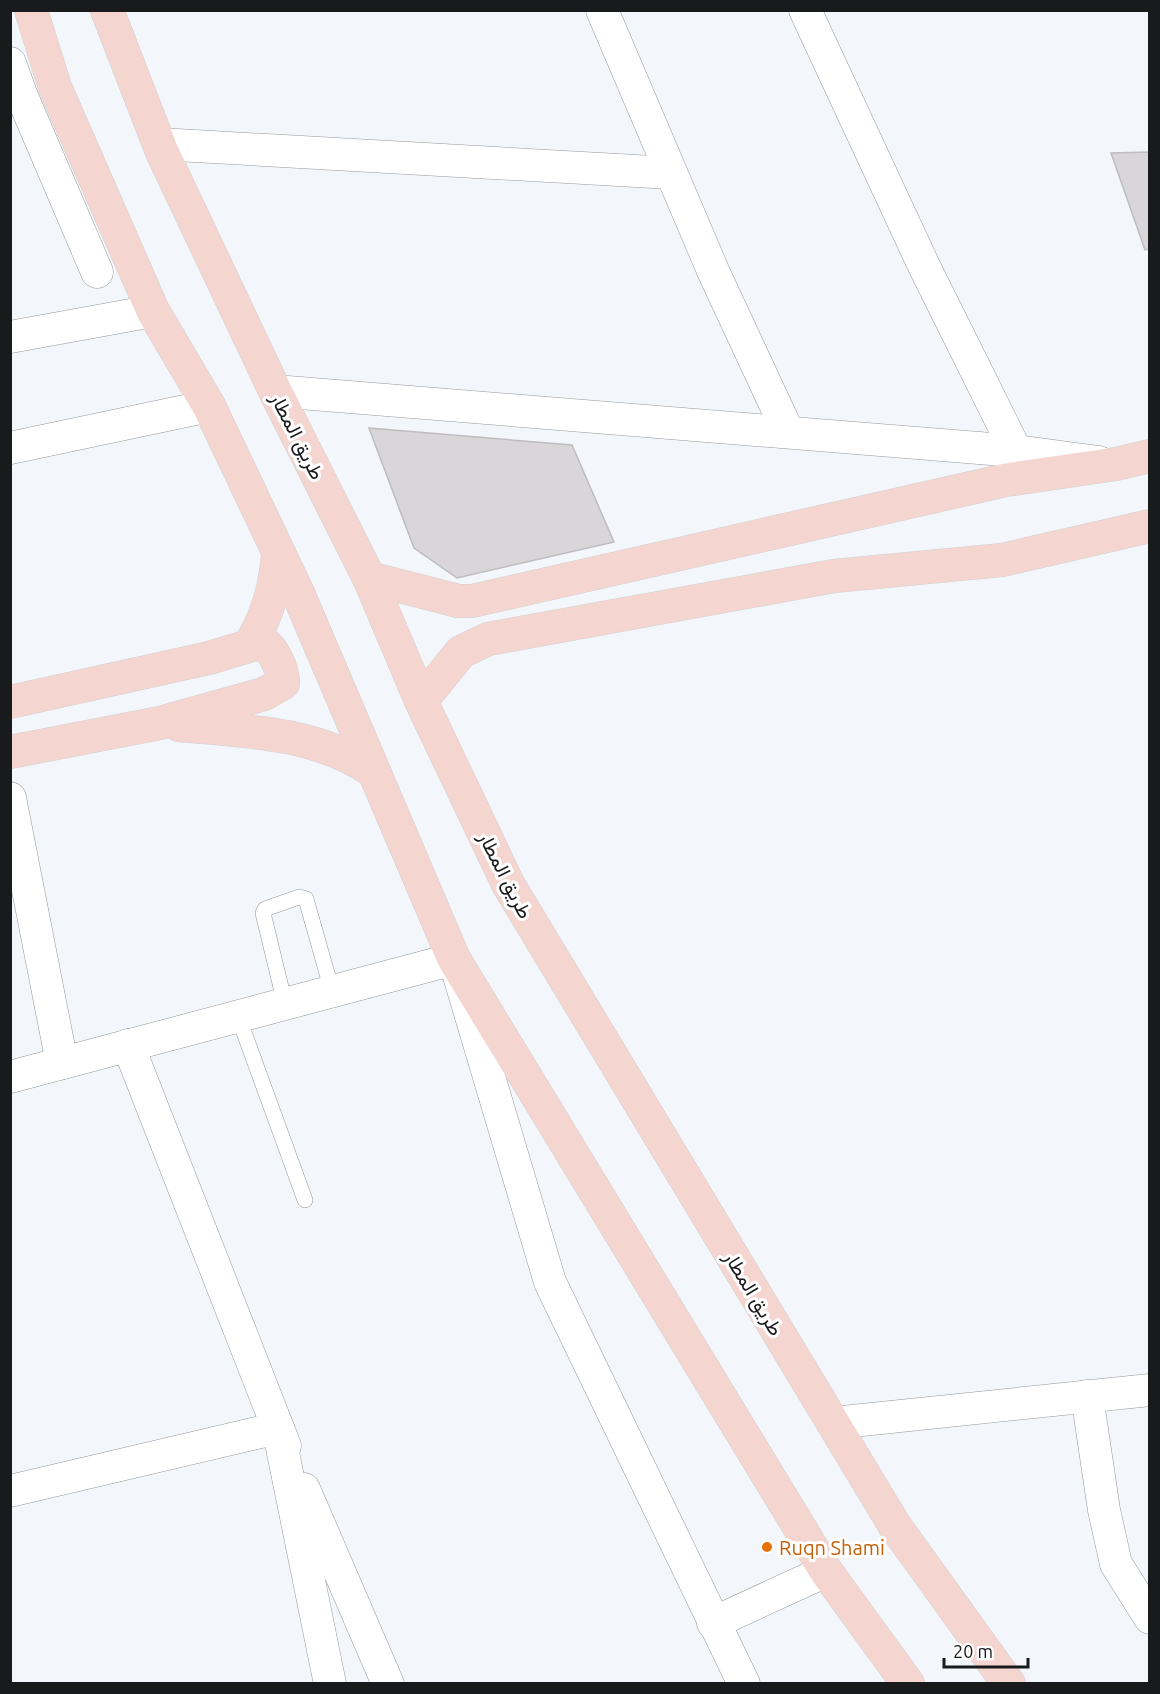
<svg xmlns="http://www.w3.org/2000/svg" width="1160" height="1694" font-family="Ubuntu,Vazirmatn,sans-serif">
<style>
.building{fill:#d9d6da;stroke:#bfbcc0;stroke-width:1.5}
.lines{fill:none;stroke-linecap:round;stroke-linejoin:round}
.service-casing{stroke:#96989c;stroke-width:16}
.minor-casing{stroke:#96989c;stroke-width:33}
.primary-casing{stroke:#d1d1d2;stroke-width:34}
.service{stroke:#fff;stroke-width:15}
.minor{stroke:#fff;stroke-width:32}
.primary{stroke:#f5d5d0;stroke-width:33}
.food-dot{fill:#e8710a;stroke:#fff;stroke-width:2}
.labels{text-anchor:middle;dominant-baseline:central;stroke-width:6;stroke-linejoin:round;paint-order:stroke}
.street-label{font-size:20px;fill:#191a1c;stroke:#fff}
.food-label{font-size:20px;fill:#c56008;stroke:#fff;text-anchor:start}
</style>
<rect width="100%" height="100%" fill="#f3f6fa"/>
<g class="building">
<path d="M1150,152V249L1145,250L1111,153Z"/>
<path d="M369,428L572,445L614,542L457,578L414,548Z"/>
</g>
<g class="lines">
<defs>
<g id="service">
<path d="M285,1004L263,913L265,909L299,897L306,899L332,991"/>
<path d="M238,1016L305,1200"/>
</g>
<g id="minor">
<path d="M602,10L714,273L788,432"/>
<path d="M805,10L924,266L1016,451"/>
<path d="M10,63L21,94L97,272"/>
<path d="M159,144L671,173"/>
<path d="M10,337L153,311"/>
<path d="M275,391L1016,451L1099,462"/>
<path d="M10,448L209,406"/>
<path d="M10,798L62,1063"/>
<path d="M128,1045L278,1428L330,1684"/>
<path d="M10,1077L454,959L550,1282L744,1684"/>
<path d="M1087,1396L1104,1510L1116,1564L1150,1618"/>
<path d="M833,1423L1150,1390"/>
<path d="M304,1489L388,1684"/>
<path d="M10,1491L278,1428L285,1446"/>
<path d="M713,1623L826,1571"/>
</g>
<g id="primary">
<path d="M31,10L55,87L153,311L209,406L297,591L454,959L826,1571L908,1684"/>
<path d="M107,10L162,152L275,391L369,578L421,701L508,884L895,1526L1009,1684"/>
<path d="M369,578L458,601H472L1006,480L1116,464L1150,456"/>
<path d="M251,643C268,614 275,588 278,555"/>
<path d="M421,701L461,652L488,639L834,576L1002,560L1150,526"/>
<path d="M10,702L209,658L262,642C273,648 283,669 283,683L264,694L160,723L10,752"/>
<path d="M179,725C246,731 316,732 373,771"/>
</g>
</defs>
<use href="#service" class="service-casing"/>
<use href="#minor" class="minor-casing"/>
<use href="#primary" class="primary-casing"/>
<use href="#service" class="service"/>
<use href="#minor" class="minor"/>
<use href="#primary" class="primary"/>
</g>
<circle class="food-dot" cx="767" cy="1547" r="6"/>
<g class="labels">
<g class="street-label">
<text transform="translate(298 436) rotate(63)">طريق المطار</text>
<text transform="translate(506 875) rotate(63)">طريق المطار</text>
<text transform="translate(754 1293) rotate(59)">طريق المطار</text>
</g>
<g class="food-label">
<text x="779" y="1547">Ruqn Shami</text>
</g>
</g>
<rect width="1160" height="1694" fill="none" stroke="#191a1c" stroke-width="24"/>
<path d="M944 1658v9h84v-9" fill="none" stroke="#191a1c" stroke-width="3"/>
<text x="953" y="1658" font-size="18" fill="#191a1c" stroke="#ffffff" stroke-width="4.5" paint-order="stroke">20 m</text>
</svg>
